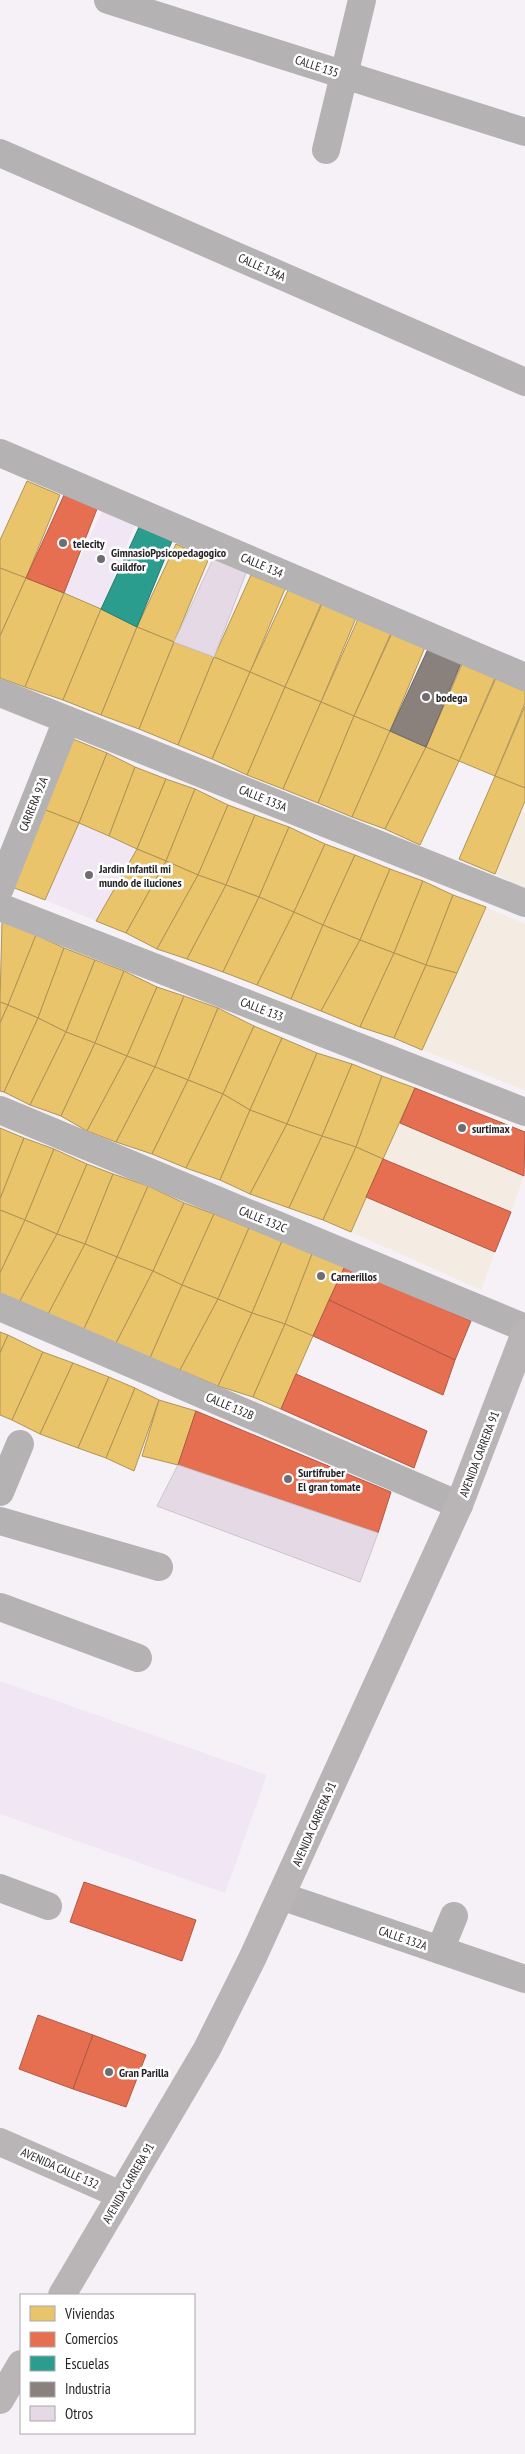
<svg xmlns="http://www.w3.org/2000/svg" width="525" height="2454" font-family="'PT Sans Narrow',sans-serif">
<style>
.commercial{fill:#f4ebe3}
.built{fill:#f1e7f4}
.homes{fill:#e9c46a;stroke:#af9456}
.shops{fill:#e76f51;stroke:#ae5945}
.schools{fill:#2a9d8f;stroke:#297970}
.industry{fill:#8a817c;stroke:#6d6563}
.building{fill:#e6d9e6;stroke:#cbc6cb}
.lines{fill:none;stroke-linecap:round;stroke-linejoin:round}
.minor{stroke:#b5b2b3;stroke-width:28}
.major{stroke:#b9b5b7;stroke-width:28}
.poi-dot{fill:#706c71;stroke:#fff;stroke-width:2}
.labels{text-anchor:middle;dominant-baseline:central;stroke-width:5;stroke-linejoin:round;paint-order:stroke}
.street-label{font-size:12px;fill:#282529;stroke:#fff}
.poi-label{font-size:12px;font-weight:bold;fill:#282529;stroke:#fff;text-anchor:start}
</style>
<rect width="100%" height="100%" fill="#f6f1f7"/>
<g class="commercial">
<path d="M521,811L525,813V888L495,874Z"/>
<path d="M486,907L525,924V1090L422,1050Z"/>
<path d="M400,1123L524,1176L511,1212L383,1159Z"/>
<path d="M366,1197L495,1252L481,1290L351,1232Z"/>
</g>
<g class="built">
<path d="M102,511L135,525L101,609L64,593Z"/>
<path d="M79,823L137,849L96,921L45,900Z"/>
<path d="M0,1681L267,1775L225,1893L0,1814Z"/>
</g>
<g class="homes">
<path d="M27,481L60,495L26,578L0,568V540Z"/>
<path d="M176,544L209,558L174,642L137,627Z"/>
<path d="M0,568L26,578L0,636Z"/>
<path d="M251,575L285,589L250,672L214,657Z"/>
<path d="M26,578L64,593L25,687L0,678V636Z"/>
<path d="M288,590L321,604L285,687L250,672Z"/>
<path d="M64,593L101,609L63,700L25,687Z"/>
<path d="M322,604L356,618L321,702L285,687Z"/>
<path d="M101,609L137,627L101,715L63,700Z"/>
<path d="M358,619L391,633L354,716L321,702Z"/>
<path d="M137,627L174,642L139,729L101,715Z"/>
<path d="M392,633L425,647L390,731L354,716Z"/>
<path d="M174,642L214,657L178,745L139,729Z"/>
<path d="M214,657L250,672L212,759L178,745Z"/>
<path d="M462,664L495,678L459,761L426,747Z"/>
<path d="M250,672L285,687L247,775L212,759Z"/>
<path d="M496,678L525,690V703L495,776L459,761Z"/>
<path d="M285,687L321,702L283,789L247,775Z"/>
<path d="M321,702L354,716L318,803L283,789Z"/>
<path d="M525,706V788L495,776Z"/>
<path d="M354,716L390,731L352,817L318,803Z"/>
<path d="M390,731L426,747L385,829L352,817Z"/>
<path d="M73,739L107,753L79,823L43,809Z"/>
<path d="M426,747L459,761L420,845L385,829Z"/>
<path d="M107,753L135,767L109,836L79,823Z"/>
<path d="M135,767L166,779L137,849L109,836Z"/>
<path d="M495,776L525,788V801L495,874L459,859Z"/>
<path d="M166,779L195,789L166,861L137,849Z"/>
<path d="M195,789L228,805L198,875L166,861Z"/>
<path d="M228,805L255,815L226,885L198,875Z"/>
<path d="M43,809L79,823L45,900L12,887Z"/>
<path d="M255,815L289,827L259,897L226,885Z"/>
<path d="M289,827L325,844L294,912L259,897Z"/>
<path d="M325,844L355,855L323,925L294,912Z"/>
<path d="M137,849L166,861L126,933L96,921Z"/>
<path d="M355,855L390,869L360,940L323,925Z"/>
<path d="M166,861L198,875L157,949L126,933Z"/>
<path d="M390,869L423,881L394,953L360,940Z"/>
<path d="M198,875L226,885L187,959L157,949Z"/>
<path d="M423,881L453,895L426,965L394,953Z"/>
<path d="M226,885L259,897L223,972L187,959Z"/>
<path d="M453,895L486,907L457,973L426,965Z"/>
<path d="M259,897L294,912L257,985L223,972Z"/>
<path d="M294,912L323,925L291,999L257,985Z"/>
<path d="M2,921L36,935L8,1005L0,1002Z"/>
<path d="M323,925L360,940L321,1011L291,999Z"/>
<path d="M36,935L64,948L38,1018L8,1005Z"/>
<path d="M360,940L394,953L360,1027L321,1011Z"/>
<path d="M64,948L95,960L66,1032L38,1018Z"/>
<path d="M394,953L426,965L394,1038L360,1027Z"/>
<path d="M95,960L124,971L95,1043L66,1032Z"/>
<path d="M426,965L457,973L422,1050L394,1038Z"/>
<path d="M124,971L157,987L127,1056L95,1043Z"/>
<path d="M157,987L184,996L155,1067L127,1056Z"/>
<path d="M184,996L218,1008L188,1080L155,1067Z"/>
<path d="M0,1002L8,1005L0,1023Z"/>
<path d="M8,1005L38,1018L4,1092L0,1091V1023Z"/>
<path d="M218,1008L254,1026L223,1094L188,1080Z"/>
<path d="M38,1018L66,1032L30,1105L4,1092Z"/>
<path d="M254,1026L282,1038L250,1110L223,1094Z"/>
<path d="M66,1032L95,1043L61,1116L30,1105Z"/>
<path d="M282,1038L317,1053L287,1124L250,1110Z"/>
<path d="M95,1043L127,1056L87,1131L61,1116Z"/>
<path d="M317,1053L352,1064L322,1136L287,1124Z"/>
<path d="M127,1056L155,1067L116,1142L87,1131Z"/>
<path d="M352,1064L382,1076L356,1147L322,1136Z"/>
<path d="M155,1067L188,1080L152,1154L116,1142Z"/>
<path d="M382,1076L415,1088L383,1159L356,1147Z"/>
<path d="M188,1080L223,1094L186,1168L152,1154Z"/>
<path d="M223,1094L250,1110L220,1180L186,1168Z"/>
<path d="M250,1110L287,1124L250,1194L220,1180Z"/>
<path d="M287,1124L322,1136L289,1208L250,1194Z"/>
<path d="M0,1128L24,1138L0,1199Z"/>
<path d="M322,1136L356,1147L323,1220L289,1208Z"/>
<path d="M24,1138L54,1149L25,1220L0,1210V1199Z"/>
<path d="M356,1147L383,1159L351,1232L323,1220Z"/>
<path d="M54,1149L87,1164L57,1234L25,1220Z"/>
<path d="M87,1164L113,1174L85,1244L57,1234Z"/>
<path d="M113,1174L148,1186L117,1257L85,1244Z"/>
<path d="M148,1186L184,1203L153,1271L117,1257Z"/>
<path d="M184,1203L214,1214L182,1285L153,1271Z"/>
<path d="M0,1210L25,1220L0,1273Z"/>
<path d="M214,1214L249,1228L218,1299L182,1285Z"/>
<path d="M25,1220L57,1234L16,1308L0,1298V1273Z"/>
<path d="M249,1228L282,1241L252,1313L218,1299Z"/>
<path d="M57,1234L85,1244L46,1318L16,1308Z"/>
<path d="M282,1241L312,1254L285,1324L252,1313Z"/>
<path d="M85,1244L117,1257L83,1331L46,1318Z"/>
<path d="M312,1254L345,1266L313,1336L285,1324Z"/>
<path d="M117,1257L153,1271L115,1345L83,1331Z"/>
<path d="M153,1271L182,1285L150,1358L115,1345Z"/>
<path d="M182,1285L218,1299L180,1370L150,1358Z"/>
<path d="M218,1299L252,1313L218,1386L180,1370Z"/>
<path d="M252,1313L285,1324L253,1397L218,1386Z"/>
<path d="M285,1324L313,1336L281,1409L253,1397Z"/>
<path d="M0,1332L8,1335L0,1353Z"/>
<path d="M8,1335L43,1352L12,1420L0,1415V1353Z"/>
<path d="M43,1352L73,1363L40,1434L12,1420Z"/>
<path d="M73,1363L109,1377L78,1448L40,1434Z"/>
<path d="M109,1377L135,1388L106,1458L78,1448Z"/>
<path d="M135,1388L159,1400L134,1471L106,1458Z"/>
<path d="M159,1400L196,1411L178,1465L142,1456Z"/>
</g>
<g class="shops">
<path d="M64,495L97,509L64,593L26,578Z"/>
<path d="M415,1088L525,1132L524,1176L400,1123Z"/>
<path d="M383,1159L511,1212L495,1252L366,1197Z"/>
<path d="M345,1266L471,1321L455,1360L329,1300Z"/>
<path d="M329,1300L455,1360L443,1395L313,1336Z"/>
<path d="M296,1374L427,1431L414,1468L281,1409Z"/>
<path d="M196,1411L391,1492L378,1533L178,1465Z"/>
<path d="M84,1882L196,1920L182,1961L70,1922Z"/>
<path d="M38,2015L93,2035L73,2089L19,2069Z"/>
<path d="M93,2035L146,2055L126,2107L73,2089Z"/>
</g>
<path class="schools" d="M139,527L172,541L137,627L101,609Z"/>
<path class="industry" d="M428,649L461,663L426,747L390,731Z"/>
<g class="building">
<path d="M213,559L246,573L214,657L174,642Z"/>
<path d="M178,1465L378,1533L360,1582L157,1506Z"/>
</g>
<g class="lines">
<g class="minor">
<path d="M108,0L525,132"/>
<path d="M326,150L362,0"/>
<path d="M0,153L525,382"/>
<path d="M0,453L525,677"/>
<path d="M0,693L525,903"/>
<path d="M0,888L67,720"/>
<path d="M0,907L525,1112"/>
<path d="M0,1110L525,1328"/>
<path d="M0,1307L459,1505"/>
<path d="M0,1492L20,1444"/>
<path d="M0,1521L159,1567"/>
<path d="M0,1607L138,1658"/>
<path d="M0,1888L48,1906"/>
<path d="M281,1896L525,1979"/>
<path d="M440,1950L454,1916"/>
</g>
<g class="major">
<path d="M0,2142L121,2195"/>
<path d="M62,2295L207,2049L252,1959L459,1505L525,1333"/>
<path d="M0,2400L21,2364"/>
</g>
</g>
<g class="poi-dot">
<circle cx="63" cy="543" r="5"/>
<circle cx="101" cy="559" r="5"/>
<circle cx="426" cy="697" r="5"/>
<circle cx="89" cy="875" r="5"/>
<circle cx="462" cy="1128" r="5"/>
<circle cx="321" cy="1276" r="5"/>
<circle cx="288" cy="1479" r="5"/>
<circle cx="109" cy="2072" r="5"/>
</g>
<g class="labels">
<g class="street-label">
<text transform="translate(317 66) rotate(18)">CALLE 135</text>
<text transform="translate(262 267) rotate(24)">CALLE 134A</text>
<text transform="translate(262 565) rotate(23)">CALLE 134</text>
<text transform="translate(263 798) rotate(22)">CALLE 133A</text>
<text transform="translate(33 804) rotate(-68)">CARRERA 92A</text>
<text transform="translate(262 1009) rotate(21)">CALLE 133</text>
<text transform="translate(263 1219) rotate(22)">CALLE 132C</text>
<text transform="translate(230 1406) rotate(23)">CALLE 132B</text>
<text transform="translate(479 1454) rotate(-69)">AVENIDA CARRERA 91</text>
<text transform="translate(314 1824) rotate(-66)">AVENIDA CARRERA 91</text>
<text transform="translate(403 1938) rotate(19)">CALLE 132A</text>
<text transform="translate(60 2168) rotate(24)">AVENIDA CALLE 132</text>
<text transform="translate(128 2183) rotate(-60)">AVENIDA CARRERA 91</text>
</g>
<g class="poi-label">
<text x="73" y="543">telecity</text>
<text x="111" y="552">GimnasioPpsicopedagogico<tspan x="111" dy="14">Guildfor</tspan></text>
<text x="436" y="697">bodega</text>
<text x="99" y="868">Jardin Infantil mi<tspan x="99" dy="14">mundo de iluciones</tspan></text>
<text x="472" y="1128">surtimax</text>
<text x="331" y="1276">Carnerillos</text>
<text x="298" y="1472">Surtifruber<tspan x="298" dy="14">El gran tomate</tspan></text>
<text x="119" y="2072">Gran Parilla</text>
</g>
</g>
<rect x="20" y="2294" width="175" height="140" fill="#ffffff" stroke="#a9a8a9"/>
<rect x="30" y="2306" width="25" height="15" fill="#e9c46a" stroke="#a9a8a9"/>
<text x="65" y="2319" font-size="15" fill="#282529">Viviendas</text>
<rect x="30" y="2332" width="25" height="15" fill="#e76f51" stroke="#a9a8a9"/>
<text x="65" y="2344" font-size="15" fill="#282529">Comercios</text>
<rect x="30" y="2356" width="25" height="15" fill="#2a9d8f" stroke="#a9a8a9"/>
<text x="65" y="2369" font-size="15" fill="#282529">Escuelas</text>
<rect x="30" y="2382" width="25" height="15" fill="#8a817c" stroke="#a9a8a9"/>
<text x="65" y="2394" font-size="15" fill="#282529">Industria</text>
<rect x="30" y="2406" width="25" height="15" fill="#e6d9e6" stroke="#a9a8a9"/>
<text x="65" y="2419" font-size="15" fill="#282529">Otros</text>
</svg>
